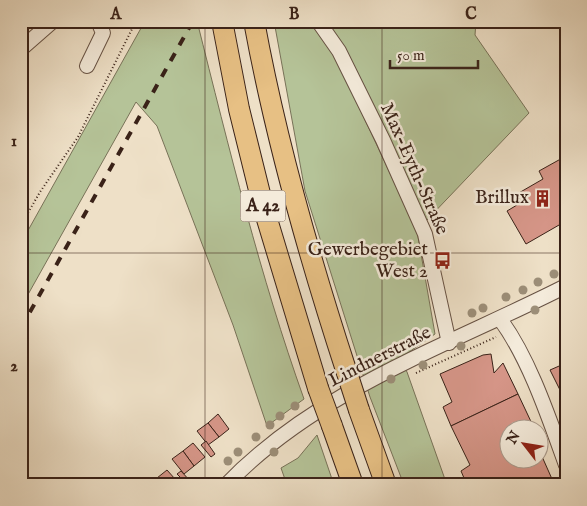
<svg xmlns="http://www.w3.org/2000/svg" width="587" height="506" font-family="'IM FELL English',serif">
<style>
.green{fill:#b5c398;stroke:#787258}
.building{fill:#d59587;stroke:#3a2218}
.lines{fill:none;stroke-linecap:round;stroke-linejoin:round}
.minor-casing{stroke:#675244;stroke-width:16}
.highway-casing{stroke:#3a2218;stroke-width:22}
.path{stroke:#3a2218;stroke-width:2;stroke-dasharray:1 2.5;stroke-linecap:butt}
.minor{stroke:#f4ebdb;stroke-width:14}
.highway{stroke:#e7c084;stroke-width:20}
.rail{stroke:#3a2218;stroke-width:4;stroke-dasharray:9 9;stroke-linecap:butt}
.highway-bridge-casing{stroke:#3a2218;stroke-width:22;stroke-linecap:butt}
.highway-bridge{stroke:#e7c084;stroke-width:20}
.tree{fill:#9c8e78}
.grid{fill:none;stroke:#3a2218;stroke-width:1;stroke-opacity:0.55}
.labels{text-anchor:middle;dominant-baseline:central;stroke-width:5;stroke-linejoin:round;paint-order:stroke}
.shield{fill:#f4ebdb;stroke:#725e52;stroke-width:1}
.shield-label{font-size:18px;font-weight:bold;fill:#3a2218}
.street-label{font-size:19px;fill:#3a2218;stroke:#f4ebdb}
.poi-label{font-size:19px;fill:#3a2218;stroke:#f4ebdb;text-anchor:end}
.neatline{fill:none;stroke:#3a2218;stroke-width:2}
.grid-label{font-size:16px;text-anchor:middle;font-weight:bold;fill:#3a2218}
</style>
<rect width="100%" height="100%" fill="#eee0c7"/>
<filter id="stains"><feTurbulence type="fractalNoise" baseFrequency=".004" numOctaves="4"/><feColorMatrix values="0 0 0 0 .2 0 0 0 0 .09 0 0 0 0 .02 0 0 0 .5 -.17"/></filter>
<radialGradient id="worn" r=".72"><stop offset=".6" stop-color="#630" stop-opacity="0"/><stop offset="1" stop-color="#630" stop-opacity=".3"/></radialGradient>
<g class="green">
<path d="M145,21H197C229,148 260,276 304,399L267,426L233,325L157,126L136,102L21,307V243Z"/>
<path d="M274,21H310L331,47L417,231L435,334L399,359L407,372L447,485H404L370,397L305,191Z"/>
<path d="M324,21H476L475,35L529,113L426,221Z"/>
<path d="M317,435L334,485H287L281,468L298,458Z"/>
</g>
<g class="building">
<path d="M566,156V221L526,244L507,211L522,202L517,194L543,179L539,171Z"/>
<path d="M491,354L494,373L503,363L518,394L451,426L443,407L452,402L440,374L483,355Z"/>
<path d="M566,363V402L550,370Z"/>
<path d="M518,394L534,428H510V458H540V452L552,479L557,478L561,485H467L461,471L470,465L451,426Z"/>
<path d="M218,414L229,429L219,437L208,423Z"/>
<path d="M208,423L219,437L208,445L197,431Z"/>
<path d="M206,441L215,454L211,457L201,445Z"/>
<path d="M193,443L205,457L194,466L183,451Z"/>
<path d="M183,451L194,466L184,474L172,459Z"/>
<path d="M167,470L175,479L179,484L162,485L157,478Z"/>
<path d="M181,471L191,482L188,485L177,474Z"/>
</g>
<g class="lines">
<defs>
<g id="minor">
<path d="M318,21L339,51L383,140L425,234L449,343"/>
<path d="M21,49L53,21"/>
<path d="M87,66L103,33L98,21"/>
<path d="M500,319C529,358 549,418 566,465"/>
<path d="M226,485C318,389 450,345 566,286"/>
</g>
<g id="highway">
<path d="M222,21L239,109L263,206L318,388"/>
<path d="M254,21C276,141 309,257 347,373"/>
<path d="M359,410L386,485"/>
<path d="M332,426L353,485"/>
</g>
</defs>
<use href="#minor" class="minor-casing"/>
<use href="#highway" class="highway-casing"/>
<g class="path">
<path d="M21,225L40,192L78,137L136,21"/>
<path d="M416,373L496,337"/>
</g>
<use href="#minor" class="minor"/>
<use href="#highway" class="highway"/>
<path class="rail" d="M21,328L193,21"/>
<defs>
<g id="highway-bridge">
<path d="M347,373L359,410"/>
<path d="M318,388L332,426"/>
</g>
</defs>
<use href="#highway-bridge" class="highway-bridge-casing"/>
<use href="#highway-bridge" class="highway-bridge"/>
</g>
<g class="tree">
<circle cx="554" cy="274" r="4.5"/>
<circle cx="538" cy="282" r="4.5"/>
<circle cx="523" cy="290" r="4.5"/>
<circle cx="506" cy="297" r="4.5"/>
<circle cx="483" cy="308" r="4.5"/>
<circle cx="535" cy="310" r="4.5"/>
<circle cx="472" cy="313" r="4.5"/>
<circle cx="461" cy="346" r="4.5"/>
<circle cx="423" cy="365" r="4.5"/>
<circle cx="391" cy="379" r="4.5"/>
<circle cx="295" cy="406" r="4.5"/>
<circle cx="280" cy="416" r="4.5"/>
<circle cx="270" cy="425" r="4.5"/>
<circle cx="256" cy="437" r="4.5"/>
<circle cx="238" cy="452" r="4.5"/>
<circle cx="274" cy="452" r="4.5"/>
<circle cx="228" cy="461" r="4.5"/>
</g>
<path class="grid" d="M205,21V485M382,21V485M21,253H566"/>
<defs>
<symbol id="building-bare" viewBox="-9 -9 18 18"><path d="M-4-6H4V6H1V3H-1V6H-4ZM-2.5-4.3h1.7v1.8h-1.7ZM.8-4.3h1.7v1.8H.8ZM-2.5-1h1.7V.8h-1.7ZM.8-1h1.7V.8H.8Z" fill="#8f2418" stroke="#f4ebdb" stroke-width="2.5" paint-order="stroke"/></symbol>
<symbol id="bus-bare" viewBox="-9 -9 18 18"><path d="M-5-6H5V4H4V6H2V4H-2V6H-4V4H-5ZM-3.5-4V0h7V-4ZM-3.5 1.2v1.5H-2V1.2ZM2 1.2v1.5H3.5V1.2Z" fill="#8f2418" stroke="#f4ebdb" stroke-width="2.5" paint-order="stroke"/></symbol>
</defs>
<g fill-rule="evenodd">
<use href="#building-bare" x="530" y="186" width="25" height="25"/>
<use href="#bus-bare" x="430" y="248" width="25" height="25"/>
</g>
<g class="labels">
<rect class="shield" x="240.5" y="190.5" width="45" height="31" rx="4"/>
<g class="shield-label">
<text x="263" y="206">A 42</text>
</g>
<g class="street-label">
<text transform="translate(414 169) rotate(66)">Max-Eyth-Straße</text>
<text transform="translate(380 357) rotate(-27)">Lindnerstraße</text>
</g>
<g class="poi-label">
<text x="529" y="198">Brillux</text>
<text x="428" y="250">Gewerbegebiet<tspan x="428" dy="22">West 2</tspan></text>
</g>
</g>
<rect width="587" height="506" fill="none" stroke="#eee0c7" stroke-width="55"/>
<g transform="translate(524 444) rotate(301)"><circle r="24" fill="#f4ebdb" stroke="#aa9b8d"/>
<path d="M0-4L9 19L0 12L-9 19Z" fill="#8f2418"/>
<text y="-8" font-size="14" font-weight="bold" text-anchor="middle" fill="#3a2218">N</text>
</g>
<path d="M390 60v8h88v-8" fill="none" stroke="#3a2218" stroke-width="2.5"/>
<text x="397" y="60" font-size="15" fill="#3a2218" stroke="#f4ebdb" stroke-width="4" paint-order="stroke">50 m</text>
<rect x="28" y="28" width="532" height="450" class="neatline"/>
<g class="grid-label">
<text x="116" y="19">A</text>
<text x="294" y="19">B</text>
<text x="471" y="19">C</text>
<text x="14" y="146">1</text>
<text x="14" y="371">2</text>
</g>
<rect width="100%" height="100%" filter="url(#stains)"/>
<rect width="100%" height="100%" fill="url(#worn)"/>
</svg>
